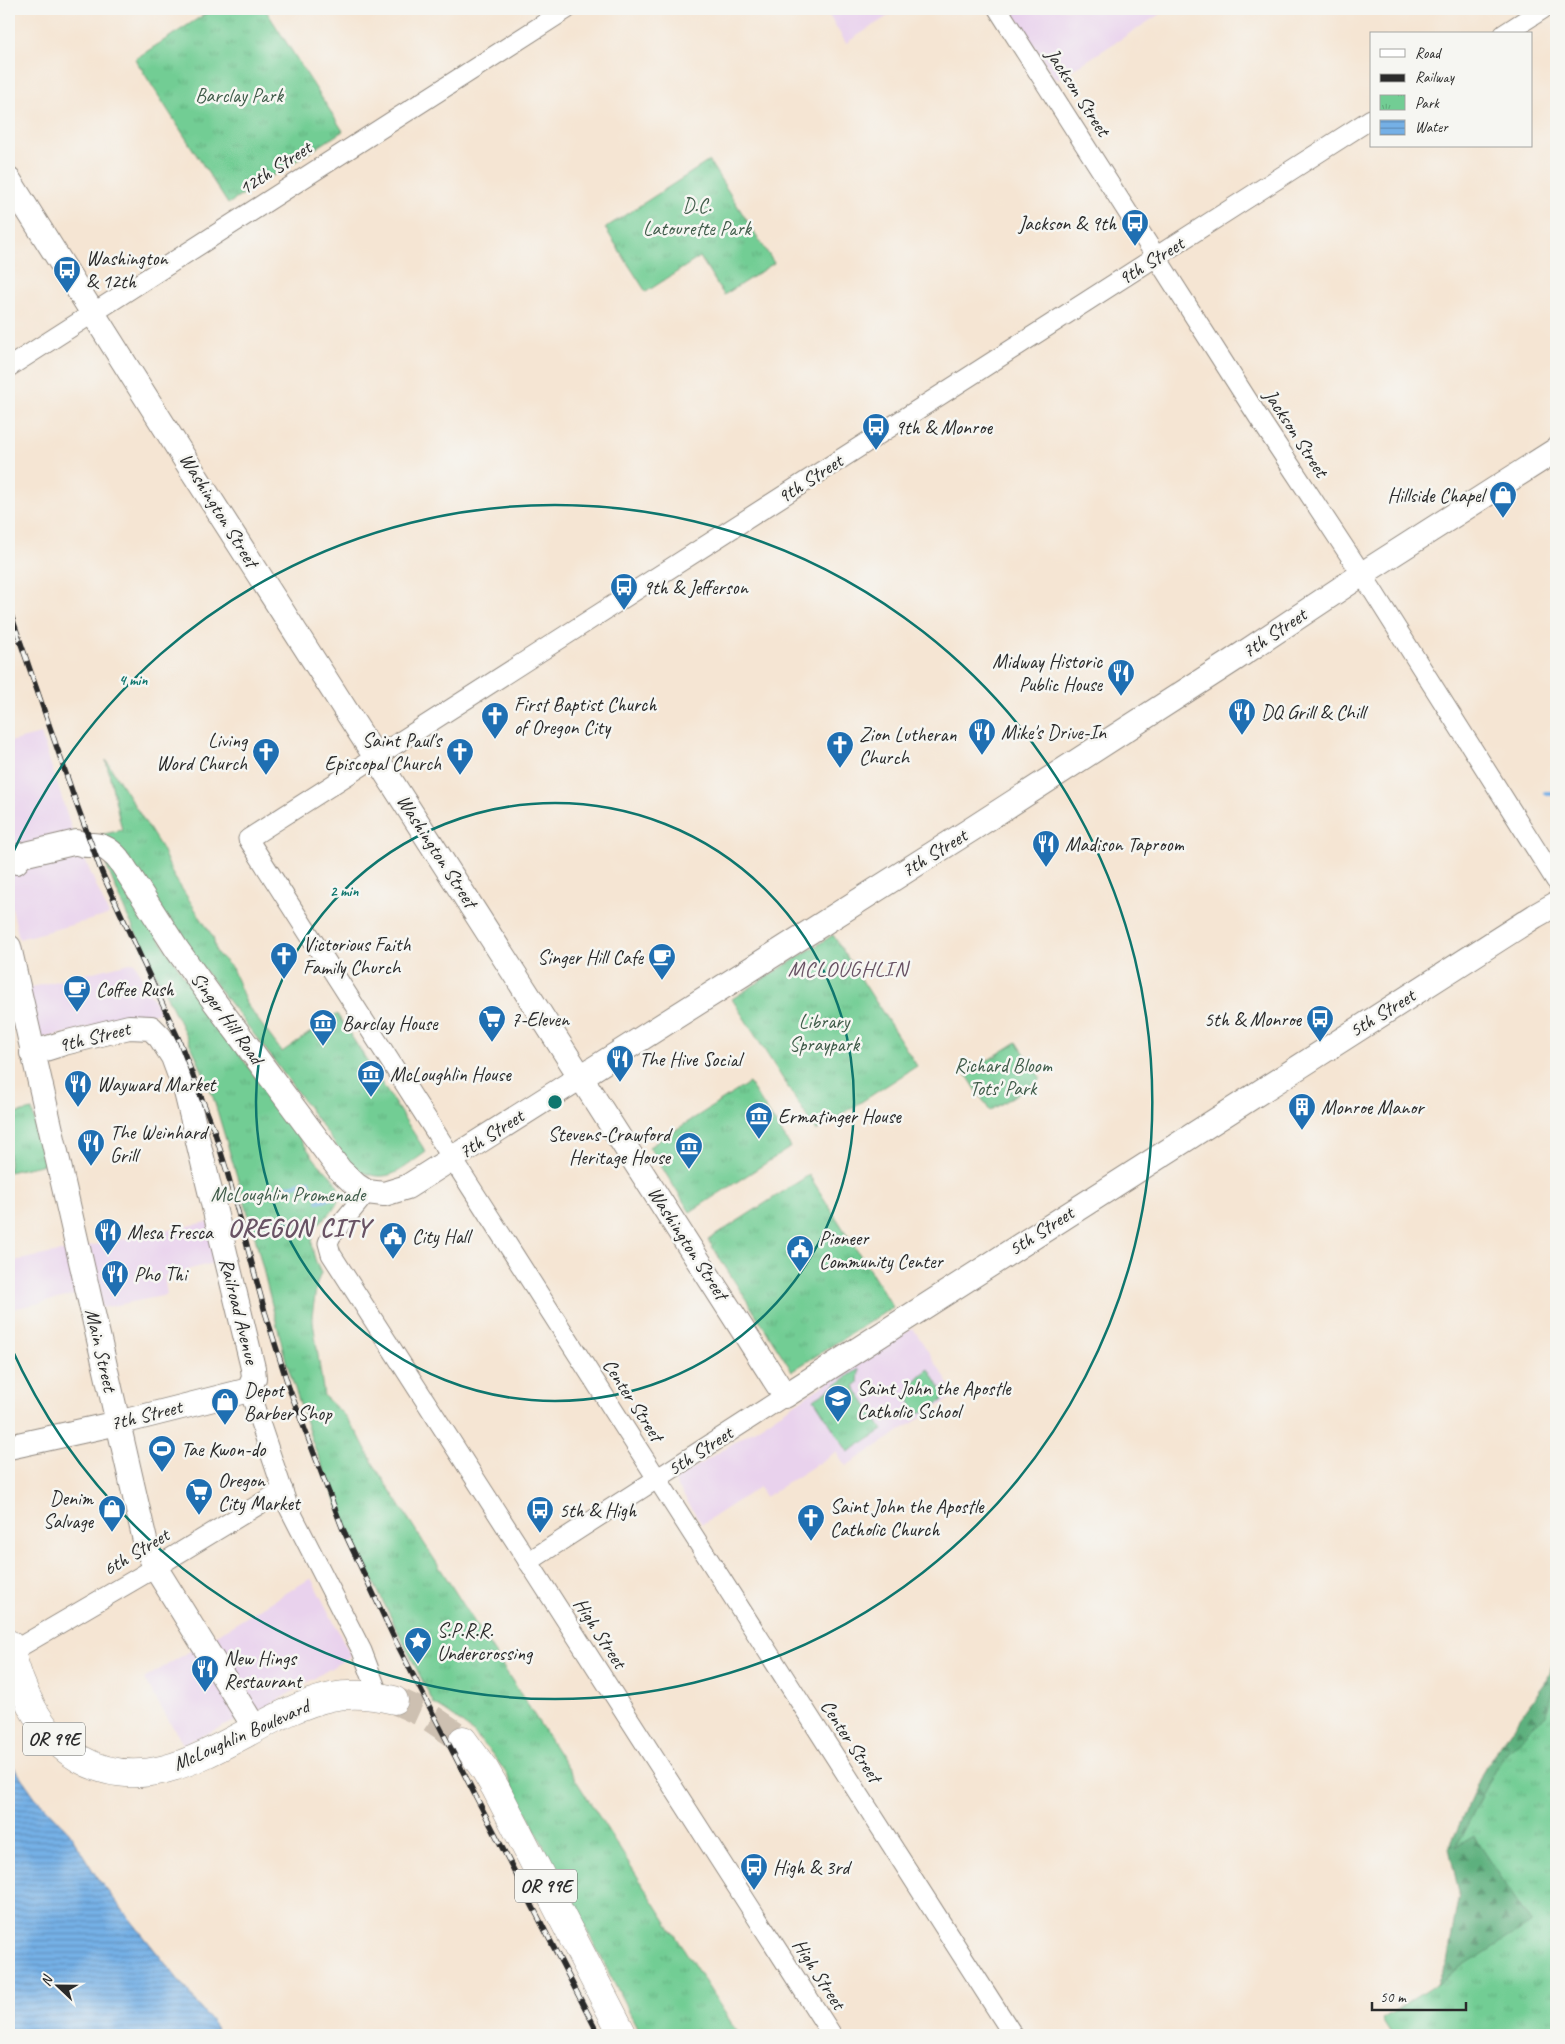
<svg xmlns="http://www.w3.org/2000/svg" width="1565" height="2044" font-family="Caveat,sans-serif">
<style>
.built{fill:#e9d2ed}
.grass{fill:#72cd94;stroke:#4e7c60}
.forest{fill:url(#forest-firs);stroke:#446e54}
.park{fill:url(#park-tufts);stroke:#4e7c60}
.water{fill:url(#water-rules);stroke:#506e88}
.lines{fill:none;stroke-linecap:round;stroke-linejoin:round}
.stream{stroke:#75b0e6;stroke-width:4}
.highway-tunnel{stroke:#cdc0b1;stroke-width:28;stroke-dasharray:28 14;stroke-linecap:butt}
.minor-casing{stroke:#90887f;stroke-width:21}
.major-casing{stroke:#90887f;stroke-width:26}
.highway-casing{stroke:#90887f;stroke-width:29}
.minor{stroke:#fff;stroke-width:19}
.major{stroke:#fff;stroke-width:24}
.highway{stroke:#fff;stroke-width:28}
.rail-casing{stroke:#2b2b2b;stroke-width:5.5}
.rail{stroke:#f6f6f2;stroke-width:4;stroke-dasharray:11;stroke-linecap:butt}
.ring{fill:none;stroke:#0f766e;stroke-width:2.5}
.labels{text-anchor:middle;dominant-baseline:central;stroke-width:5;stroke-linejoin:round;paint-order:stroke}
.shield{fill:#f6f6f2;stroke:#686867;stroke-width:1}
.shield-label{font-size:19px;font-weight:bold;fill:#2b2b2b}
.street-label{font-size:20px;fill:#2b2b2b;stroke:#f6f6f2}
.park-label{font-size:20px;fill:#405c4a;stroke:#f6f6f2}
.poi-label{font-size:20px;fill:#2b2b2b;stroke:#f6f6f2;text-anchor:start}
.quarter-label{font-size:22px;letter-spacing:1px;fill:#695364;stroke:#f6f6f2}
.district-label{font-size:25px;font-weight:bold;letter-spacing:1px;fill:#695364;stroke:#f6f6f2}
.centre{fill:#0f766e;stroke:#f6f6f2;stroke-width:2.5}
.ring-label{font-size:15px;text-anchor:middle;font-weight:bold;fill:#0f766e;stroke:#f6f6f2;stroke-width:5;stroke-linejoin:round;paint-order:stroke}
</style>
<defs>
<pattern id="forest-firs" width="22" height="20" patternUnits="userSpaceOnUse" patternTransform="scale(1.25)"><rect width="22" height="20" fill="#5db07e"/><path d="M5 1l3.5 6h-7zM16 11l3.5 6h-7z" fill="#4d8f67"/></pattern>
<pattern id="park-tufts" width="24" height="20" patternUnits="userSpaceOnUse" patternTransform="scale(1.25)"><rect width="24" height="20" fill="#72cd94"/><path d="M3 7l-1-3M5 7V3M7 7l1-3M15 17l-1-3M17 17v-4M19 17l1-3" fill="none" stroke="#63b080"/></pattern>
<pattern id="water-rules" width="6" height="5" patternUnits="userSpaceOnUse" patternTransform="scale(1.25)"><rect width="6" height="5" fill="#75b0e6"/><path d="M0 2.5h6" fill="none" stroke="#608fbb"/></pattern>
</defs>
<rect width="100%" height="100%" fill="#f6f6f2"/>
<filter id="ink" filterUnits="userSpaceOnUse"><feTurbulence type="fractalNoise" baseFrequency=".02" numOctaves="2"/><feDisplacementMap in="SourceGraphic" scale="10" xChannelSelector="R" yChannelSelector="G"/><feConvolveMatrix kernelMatrix="1 2 1 2 8 2 1 2 1" color-interpolation-filters="sRGB"/></filter>
<filter id="wash" filterUnits="userSpaceOnUse"><feTurbulence type="fractalNoise" baseFrequency=".0096" numOctaves="4" result="noise"/><feDisplacementMap in="SourceGraphic" scale="20" xChannelSelector="R" yChannelSelector="G"/><feGaussianBlur stdDeviation="1.12" result="paint"/><feColorMatrix in="noise" values="0 0 0 0 0 0 0 0 0 0 0 0 0 0 0 0 0 1.4 0 .05"/><feComposite in="paint" operator="in"/></filter>
<g filter="url(#wash)">
<rect width="100%" height="100%" fill="#f5e5d3"/>
<g class="built">
<path d="M825,9H899L846,43Z"/>
<path d="M1011,9H1168L1058,79L1054,77Z"/>
<path d="M41,734L72,830L109,915L19,939L9,893V742Z"/>
<path d="M134,962L160,1012L39,1039L28,988Z"/>
<path d="M208,1222L217,1262L164,1276L167,1295L102,1308L97,1290L12,1309L9,1291V1262Z"/>
<path d="M913,1328L956,1395L846,1466L836,1452L765,1497L759,1487L702,1524L674,1481Z"/>
<path d="M311,1578L351,1656L263,1709L183,1744L144,1679Z"/>
</g>
<path class="grass" d="M929,1369L944,1395L942,1401L916,1416C904,1395 910,1382 929,1369Z"/>
<path class="forest" d="M1556,1654V2035L1434,1989L1447,1963L1459,1893L1449,1848L1486,1765L1545,1683Z"/>
<g class="park">
<path d="M213,9H265L343,131L228,204L135,59Z"/>
<path d="M709,161L774,263L724,295L700,257L646,292L605,228Z"/>
<path d="M106,760L162,849L173,875L213,937L216,952L232,968L247,1005L282,1052L337,1014L426,1152C398,1172 386,1187 351,1166L273,1059L100,835L122,830Z"/>
<path d="M106,865L113,868L189,984L316,1161C322,1168 336,1179 338,1187C343,1206 328,1213 318,1225C307,1239 314,1260 321,1273L317,1283L312,1315L324,1396L344,1415L358,1434L374,1465L739,2035H641L506,1773C486,1743 465,1722 434,1704L349,1533L312,1441L286,1361L254,1233L213,1097L196,1056L127,915Z"/>
<path d="M833,935L917,1066L816,1131L732,999Z"/>
<path d="M1017,1042L1041,1079L990,1111L966,1074Z"/>
<path d="M749,1083L791,1147L690,1212L649,1147Z"/>
<path d="M32,1110L45,1164L9,1172V1115Z"/>
<path d="M809,1175L893,1307L792,1371L708,1240Z"/>
<path d="M859,1369L858,1383L854,1386L883,1430L848,1452L814,1399Z"/>
<path d="M1556,1685V2035H1392L1382,2019L1531,1923L1474,1836L1456,1847L1502,1757L1545,1715Z"/>
</g>
<path class="water" d="M9,1760L35,1797L69,1832L98,1879L216,2027L219,2035H9Z"/>
<g class="lines">
<g class="stream">
<path d="M1545,793H1556"/>
<path d="M247,1190L248,1197L309,1181L311,1192"/>
<path d="M318,1201L331,1198"/>
</g>
</g>
</g>
<g filter="url(#ink)">
<g class="lines">
<path class="highway-tunnel" d="M394,1700L425,1714L463,1740"/>
<defs>
<g id="minor">
<path d="M998,9L1259,418L1371,588L1556,881"/>
<path d="M1504,34L1543,9"/>
<path d="M9,367L567,9"/>
<path d="M367,1192L331,1236L328,1243L331,1254L832,2035"/>
<path d="M249,1390L288,1506L362,1651L379,1696"/>
<path d="M528,1562L785,1396"/>
<path d="M11,1652L141,1576L283,1490"/>
<path d="M1013,2035L248,839L1371,119"/>
</g>
<g id="major">
<path d="M9,180L193,472L785,1396L1535,916L1556,904"/>
<path d="M16,862L22,855L77,842C83,846 86,845 93,845C106,845 115,854 122,864L176,948L214,1001L340,1170L356,1185L367,1192L384,1194L407,1187L972,829L1232,661L1373,567L1556,450"/>
<path d="M9,947L146,1545L155,1567L255,1728"/>
<path d="M9,1447L118,1423L249,1390L254,1378L253,1368L186,1092L173,1057L160,1037L151,1028L129,1027L64,1043L32,1053"/>
</g>
<g id="highway">
<path d="M9,1644C20,1689 38,1734 80,1759C167,1809 249,1714 331,1697C352,1693 374,1695 394,1700"/>
<path d="M463,1740L485,1770L496,1789L623,2035"/>
</g>
</defs>
<use href="#minor" class="minor-casing"/>
<use href="#major" class="major-casing"/>
<use href="#highway" class="highway-casing"/>
<use href="#minor" class="minor"/>
<use href="#major" class="major"/>
<use href="#highway" class="highway"/>
<defs>
<path id="rail" d="M9,609L75,800L102,873L179,1040L214,1130L228,1175L265,1312L289,1388L342,1527L396,1642L599,2035"/>
</defs>
<use href="#rail" class="rail-casing"/>
<use href="#rail" class="rail"/>
</g>
</g>
<g class="ring">
<circle cx="555" cy="1102" r="299"/>
<path d="M10 859A597 597 0 1 1 10 1345"/>
</g>
<defs>
<symbol id="bus-pin" viewBox="-11 -11 22 30"><path d="M0 17L-7.5 6A9.5 9.5 0 1 1 7.5 6Z" fill="#1f6fb2" stroke="#f6f6f2"/><path d="M-5-6H5V4H4V6H2V4H-2V6H-4V4H-5ZM-3.5-4V0h7V-4ZM-3.5 1.2v1.5H-2V1.2ZM2 1.2v1.5H3.5V1.2Z" fill="#fff"/></symbol>
<symbol id="shop-pin" viewBox="-11 -11 22 30"><path d="M0 17L-7.5 6A9.5 9.5 0 1 1 7.5 6Z" fill="#1f6fb2" stroke="#f6f6f2"/><path d="M-5-2.5h2.3a2.7 3.5 0 0 1 5.4 0H5L5.5 6h-11ZM-1.5-2.5h3a1.5 2.3 0 0 0-3 0Z" fill="#fff"/></symbol>
<symbol id="restaurant-pin" viewBox="-11 -11 22 30"><path d="M0 17L-7.5 6A9.5 9.5 0 1 1 7.5 6Z" fill="#1f6fb2" stroke="#f6f6f2"/><path d="M-5-6h1v4h1v-4h1v4h1v-4h1v5L-1.5 .5V6h-2V.5L-5-1ZM5-6V6H3V1.5H1.5Q1.5-4 5-6Z" fill="#fff"/></symbol>
<symbol id="church-pin" viewBox="-11 -11 22 30"><path d="M0 17L-7.5 6A9.5 9.5 0 1 1 7.5 6Z" fill="#1f6fb2" stroke="#f6f6f2"/><path d="M-1.2-6h2.4v3.5h3.3v2.4h-3.3V6h-2.4V-.1h-3.3v-2.4h3.3Z" fill="#fff"/></symbol>
<symbol id="cafe-pin" viewBox="-11 -11 22 30"><path d="M0 17L-7.5 6A9.5 9.5 0 1 1 7.5 6Z" fill="#1f6fb2" stroke="#f6f6f2"/><path d="M-5.5-4.5H6V0H3Q3 3.5 0 3.5H-2.5Q-5.5 3.5-5.5 0ZM3-3.2v2h1.7v-2ZM-6 4.5H4V6H-6Z" fill="#fff"/></symbol>
<symbol id="supermarket-pin" viewBox="-11 -11 22 30"><path d="M0 17L-7.5 6A9.5 9.5 0 1 1 7.5 6Z" fill="#1f6fb2" stroke="#f6f6f2"/><path d="M-6-5.5h2.5l.6 2H6L4.5 2H-2.5L-4.4-4H-6ZM-1.5 3.2a1.3 1.3 0 1 0 .1 0ZM3 3.2a1.3 1.3 0 1 0 .1 0Z" fill="#fff"/></symbol>
<symbol id="museum-pin" viewBox="-11 -11 22 30"><path d="M0 17L-7.5 6A9.5 9.5 0 1 1 7.5 6Z" fill="#1f6fb2" stroke="#f6f6f2"/><path d="M0-6L6-3V-2H-6V-3ZM-5-1h2V3h-2ZM-1-1h2V3h-2ZM3-1h2V3H3ZM-6 4H6V6H-6Z" fill="#fff"/></symbol>
<symbol id="building-pin" viewBox="-11 -11 22 30"><path d="M0 17L-7.5 6A9.5 9.5 0 1 1 7.5 6Z" fill="#1f6fb2" stroke="#f6f6f2"/><path d="M-4-6H4V6H1V3H-1V6H-4ZM-2.5-4.3h1.7v1.8h-1.7ZM.8-4.3h1.7v1.8H.8ZM-2.5-1h1.7V.8h-1.7ZM.8-1h1.7V.8H.8Z" fill="#fff"/></symbol>
<symbol id="civic-pin" viewBox="-11 -11 22 30"><path d="M0 17L-7.5 6A9.5 9.5 0 1 1 7.5 6Z" fill="#1f6fb2" stroke="#f6f6f2"/><path d="M-.6-6.5H3V-4.5H.6V-3L4-1V1h2V6H-6V1h2V-1L-.6-3ZM-1.2 2.5V6h2.4V2.5Z" fill="#fff"/></symbol>
<symbol id="school-pin" viewBox="-11 -11 22 30"><path d="M0 17L-7.5 6A9.5 9.5 0 1 1 7.5 6Z" fill="#1f6fb2" stroke="#f6f6f2"/><path d="M0-5L7-2L0 1L-7-2ZM-4 1L0 2.5L4 1V4Q0 6-4 4Z" fill="#fff"/></symbol>
<symbol id="stadium-pin" viewBox="-11 -11 22 30"><path d="M0 17L-7.5 6A9.5 9.5 0 1 1 7.5 6Z" fill="#1f6fb2" stroke="#f6f6f2"/><path d="M0-5a6.5 5 0 1 0 0 10a6.5 5 0 1 0 0-10ZM-3.5-1.8h7v3.6h-7Z" fill="#fff"/></symbol>
<symbol id="sight-pin" viewBox="-11 -11 22 30"><path d="M0 17L-7.5 6A9.5 9.5 0 1 1 7.5 6Z" fill="#1f6fb2" stroke="#f6f6f2"/><path d="M0-6L1.8-2.2L6-1.7L2.9 1.2L3.7 5.4L0 3.3L-3.7 5.4L-2.9 1.2L-6-1.7L-1.8-2.2Z" fill="#fff"/></symbol>
</defs>
<g fill-rule="evenodd">
<use href="#bus-pin" x="1119" y="207" width="32" height="43"/>
<use href="#bus-pin" x="51" y="254" width="32" height="43"/>
<use href="#bus-pin" x="860" y="411" width="32" height="43"/>
<use href="#shop-pin" x="1487" y="479" width="32" height="43"/>
<use href="#bus-pin" x="608" y="571" width="32" height="43"/>
<use href="#restaurant-pin" x="1105" y="657" width="32" height="43"/>
<use href="#restaurant-pin" x="1226" y="696" width="32" height="43"/>
<use href="#church-pin" x="479" y="700" width="32" height="43"/>
<use href="#restaurant-pin" x="966" y="716" width="32" height="43"/>
<use href="#church-pin" x="824" y="729" width="32" height="43"/>
<use href="#church-pin" x="250" y="736" width="32" height="43"/>
<use href="#church-pin" x="444" y="736" width="32" height="43"/>
<use href="#restaurant-pin" x="1030" y="828" width="32" height="43"/>
<use href="#church-pin" x="268" y="940" width="32" height="43"/>
<use href="#cafe-pin" x="646" y="941" width="32" height="43"/>
<use href="#cafe-pin" x="61" y="973" width="32" height="43"/>
<use href="#supermarket-pin" x="476" y="1003" width="32" height="43"/>
<use href="#bus-pin" x="1304" y="1003" width="32" height="43"/>
<use href="#museum-pin" x="307" y="1007" width="32" height="43"/>
<use href="#restaurant-pin" x="604" y="1043" width="32" height="43"/>
<use href="#museum-pin" x="355" y="1058" width="32" height="43"/>
<use href="#restaurant-pin" x="62" y="1068" width="32" height="43"/>
<use href="#building-pin" x="1286" y="1091" width="32" height="43"/>
<use href="#museum-pin" x="743" y="1100" width="32" height="43"/>
<use href="#restaurant-pin" x="75" y="1127" width="32" height="43"/>
<use href="#museum-pin" x="673" y="1130" width="32" height="43"/>
<use href="#restaurant-pin" x="92" y="1216" width="32" height="43"/>
<use href="#civic-pin" x="377" y="1220" width="32" height="43"/>
<use href="#civic-pin" x="784" y="1233" width="32" height="43"/>
<use href="#restaurant-pin" x="99" y="1258" width="32" height="43"/>
<use href="#school-pin" x="822" y="1383" width="32" height="43"/>
<use href="#shop-pin" x="209" y="1386" width="32" height="43"/>
<use href="#stadium-pin" x="146" y="1433" width="32" height="43"/>
<use href="#supermarket-pin" x="183" y="1476" width="32" height="43"/>
<use href="#shop-pin" x="96" y="1493" width="32" height="43"/>
<use href="#bus-pin" x="524" y="1494" width="32" height="43"/>
<use href="#church-pin" x="795" y="1502" width="32" height="43"/>
<use href="#sight-pin" x="402" y="1625" width="32" height="43"/>
<use href="#restaurant-pin" x="189" y="1653" width="32" height="43"/>
<use href="#bus-pin" x="738" y="1851" width="32" height="43"/>
</g>
<g class="labels">
<g class="shield">
<rect x="23" y="1722.5" width="62" height="33" rx="4"/>
<rect x="515" y="1869.5" width="62" height="33" rx="4"/>
</g>
<g class="shield-label">
<text x="54" y="1739">OR 99E</text>
<text x="546" y="1886">OR 99E</text>
</g>
<g class="street-label">
<text transform="translate(1078 92) rotate(57)">Jackson Street</text>
<text transform="translate(275 168) rotate(-33)">12th Street</text>
<text transform="translate(1151 261) rotate(-32)">9th Street</text>
<text transform="translate(1296 433) rotate(57)">Jackson Street</text>
<text transform="translate(810 479) rotate(-33)">9th Street</text>
<text transform="translate(219 510) rotate(58)">Washington Street</text>
<text transform="translate(1274 633) rotate(-34)">7th Street</text>
<text transform="translate(437 851) rotate(57)">Washington Street</text>
<text transform="translate(934 853) rotate(-32)">7th Street</text>
<text transform="translate(1382 1013) rotate(-32)">5th Street</text>
<text transform="translate(227 1018) rotate(54)">Singer Hill Road</text>
<text transform="translate(94 1037) rotate(-14)">9th Street</text>
<text transform="translate(491 1134) rotate(-33)">7th Street</text>
<text transform="translate(1041 1231) rotate(-33)">5th Street</text>
<text transform="translate(688 1243) rotate(57)">Washington Street</text>
<text transform="translate(239 1311) rotate(76)">Railroad Avenue</text>
<text transform="translate(101 1350) rotate(77)">Main Street</text>
<text transform="translate(633 1400) rotate(57)">Center Street</text>
<text transform="translate(146 1415) rotate(-14)">7th Street</text>
<text transform="translate(700 1451) rotate(-33)">5th Street</text>
<text transform="translate(136 1552) rotate(-31)">6th Street</text>
<text transform="translate(600 1633) rotate(57)">High Street</text>
<text transform="translate(241 1735) rotate(-24)">McLoughlin Boulevard</text>
<text transform="translate(851 1741) rotate(57)">Center Street</text>
<text transform="translate(819 1974) rotate(57)">High Street</text>
</g>
<g class="park-label">
<text x="239" y="95">Barclay Park</text>
<text x="697" y="205">D.C.<tspan x="697" dy="23">Latourette Park</tspan></text>
<text x="824" y="1021">Library<tspan x="824" dy="23">Spraypark</tspan></text>
<text x="1003" y="1065">Richard Bloom<tspan x="1003" dy="23">Tots' Park</tspan></text>
<text x="288" y="1194">McLoughlin Promenade</text>
</g>
<g class="poi-label">
<text x="1116" y="223" text-anchor="end">Jackson &amp; 9th</text>
<text x="86" y="258">Washington<tspan x="86" dy="23">&amp; 12th</tspan></text>
<text x="895" y="427">9th &amp; Monroe</text>
<text x="1484" y="495" text-anchor="end">Hillside Chapel</text>
<text x="643" y="587">9th &amp; Jefferson</text>
<text x="1102" y="661" text-anchor="end">Midway Historic<tspan x="1102" dy="23">Public House</tspan></text>
<text x="514" y="704">First Baptist Church<tspan x="514" dy="23">of Oregon City</tspan></text>
<text x="1261" y="712">DQ Grill &amp; Chill</text>
<text x="1001" y="732">Mike's Drive-In</text>
<text x="859" y="734">Zion Lutheran<tspan x="859" dy="23">Church</tspan></text>
<text x="247" y="740" text-anchor="end">Living<tspan x="247" dy="23">Word Church</tspan></text>
<text x="441" y="740" text-anchor="end">Saint Paul's<tspan x="441" dy="23">Episcopal Church</tspan></text>
<text x="1065" y="844">Madison Taproom</text>
<text x="303" y="944">Victorious Faith<tspan x="303" dy="23">Family Church</tspan></text>
<text x="643" y="957" text-anchor="end">Singer Hill Cafe</text>
<text x="96" y="989">Coffee Rush</text>
<text x="511" y="1019">7-Eleven</text>
<text x="1301" y="1019" text-anchor="end">5th &amp; Monroe</text>
<text x="342" y="1023">Barclay House</text>
<text x="639" y="1059">The Hive Social</text>
<text x="390" y="1074">McLoughlin House</text>
<text x="97" y="1084">Wayward Market</text>
<text x="1321" y="1107">Monroe Manor</text>
<text x="778" y="1116">Ermatinger House</text>
<text x="110" y="1132">The Weinhard<tspan x="110" dy="23">Grill</tspan></text>
<text x="670" y="1134" text-anchor="end">Stevens-Crawford<tspan x="670" dy="23">Heritage House</tspan></text>
<text x="127" y="1232">Mesa Fresca</text>
<text x="412" y="1236">City Hall</text>
<text x="819" y="1238">Pioneer<tspan x="819" dy="23">Community Center</tspan></text>
<text x="134" y="1274">Pho Thi</text>
<text x="857" y="1388">Saint John the Apostle<tspan x="857" dy="23">Catholic School</tspan></text>
<text x="244" y="1390">Depot<tspan x="244" dy="23">Barber Shop</tspan></text>
<text x="181" y="1449">Tae Kwon-do</text>
<text x="218" y="1480">Oregon<tspan x="218" dy="23">City Market</tspan></text>
<text x="93" y="1498" text-anchor="end">Denim<tspan x="93" dy="23">Salvage</tspan></text>
<text x="830" y="1506">Saint John the Apostle<tspan x="830" dy="23">Catholic Church</tspan></text>
<text x="559" y="1510">5th &amp; High</text>
<text x="437" y="1630">S.P.R.R.<tspan x="437" dy="23">Undercrossing</tspan></text>
<text x="224" y="1658">New Hings<tspan x="224" dy="23">Restaurant</tspan></text>
<text x="773" y="1867">High &amp; 3rd</text>
</g>
<g class="quarter-label">
<text x="848" y="969">MCLOUGHLIN</text>
</g>
<g class="district-label">
<text x="299" y="1228">OREGON CITY</text>
</g>
</g>
<circle cx="555" cy="1102" r="8" class="centre"/>
<g class="ring-label">
<text x="133" y="685">4 min</text>
<text x="344" y="896">2 min</text>
</g>
<rect width="1565" height="2044" fill="none" stroke="#f6f6f2" stroke-width="30"/>
<rect x="1370" y="32" width="162" height="115" fill="#f6f6f2" stroke="#a5a5a2"/>
<rect x="1380" y="49" width="25" height="8" fill="#ffffff" stroke="#a5a5a2"/>
<text x="1415" y="58" font-size="15" fill="#2b2b2b">Road</text>
<rect x="1380" y="74" width="25" height="8" fill="#2b2b2b" stroke="#a5a5a2"/>
<text x="1415" y="82" font-size="15" fill="#2b2b2b">Railway</text>
<rect x="1380" y="95" width="25" height="15" fill="url(#park-tufts)" stroke="#a5a5a2"/>
<text x="1415" y="108" font-size="15" fill="#2b2b2b">Park</text>
<rect x="1380" y="120" width="25" height="15" fill="url(#water-rules)" stroke="#a5a5a2"/>
<text x="1415" y="132" font-size="15" fill="#2b2b2b">Water</text>
<g transform="translate(58 1986) rotate(292)" stroke="#f6f6f2" stroke-width="4" paint-order="stroke">
<path d="M0-4L9 19L0 12L-9 19Z" fill="#2b2b2b"/>
<text y="-8" font-size="14" font-weight="bold" text-anchor="middle" fill="#2b2b2b">N</text>
</g>
<path d="M1372 2002v8h94v-8" fill="none" stroke="#2b2b2b" stroke-width="2.5"/>
<text x="1380" y="2002" font-size="15" fill="#2b2b2b" stroke="#f6f6f2" stroke-width="4" paint-order="stroke">50 m</text>
</svg>
